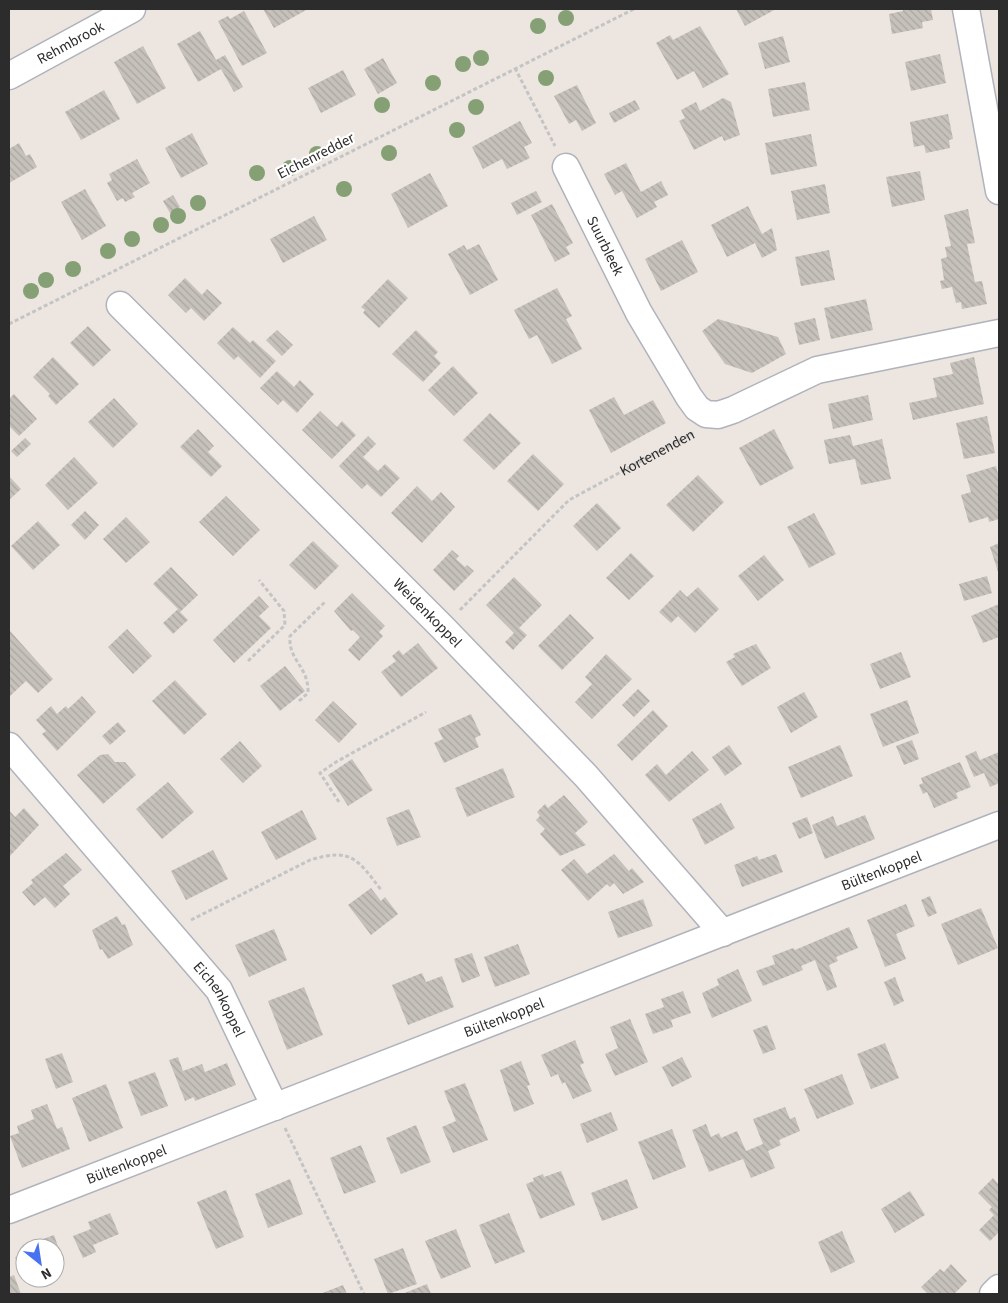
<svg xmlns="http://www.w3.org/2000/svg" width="1008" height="1303" font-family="'Source Sans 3',sans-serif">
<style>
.building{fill:url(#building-back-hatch)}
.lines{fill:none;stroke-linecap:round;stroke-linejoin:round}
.minor-casing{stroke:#b0b3bc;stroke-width:29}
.path{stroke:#c4c4c4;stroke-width:3;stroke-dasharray:4 2.5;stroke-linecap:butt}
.minor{stroke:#fff;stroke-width:26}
.tree{fill:#86a076}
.labels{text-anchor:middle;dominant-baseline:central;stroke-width:4.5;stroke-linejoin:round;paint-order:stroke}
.street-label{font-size:15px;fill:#2c2c2c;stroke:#fff}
</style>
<defs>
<pattern id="building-back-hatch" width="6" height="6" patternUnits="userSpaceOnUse" patternTransform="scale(1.25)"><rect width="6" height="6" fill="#c6c1bb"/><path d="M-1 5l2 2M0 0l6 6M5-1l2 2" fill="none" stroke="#aaa6a1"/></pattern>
</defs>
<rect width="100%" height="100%" fill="#ede6e0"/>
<g class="building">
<path d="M263,9H308L274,28Z"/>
<path d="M736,9H776L745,26Z"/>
<path d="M903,9H931L933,20L922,22L923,28L892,34L889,14L903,11Z"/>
<path d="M244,11L267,53L242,66L218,21L228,16L230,19Z"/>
<path d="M700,26L729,74L703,88L694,71L677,80L656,43L670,35L673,40Z"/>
<path d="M200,31L216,60L225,55L243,87L234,92L221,69L198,82L177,44Z"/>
<path d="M783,36L790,62L765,69L758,43Z"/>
<path d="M143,46L166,88L137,104L114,62Z"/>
<path d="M940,54L946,83L911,91L905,62Z"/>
<path d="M383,58L397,83L378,94L364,69Z"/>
<path d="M343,70L356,95L321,113L308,88Z"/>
<path d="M805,82L810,110L773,117L768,89Z"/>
<path d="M577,85L596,123L582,131L576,120L569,124L554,96Z"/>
<path d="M104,90L120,119L81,140L65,112Z"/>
<path d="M723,98L731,102L740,135L724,141L722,136L694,150L679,121L685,118L681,110L696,102L700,111Z"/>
<path d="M635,100L640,109L614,123L609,113Z"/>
<path d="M948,114L953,139L949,140L950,148L926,153L924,145L914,147L910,122Z"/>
<path d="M520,121L532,143L524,147L530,158L507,169L502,159L483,169L472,147Z"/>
<path d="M192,133L208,164L181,178L165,148Z"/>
<path d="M811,134L817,166L771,175L765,143Z"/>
<path d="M19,143L26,156L30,154L37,167L9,183V149Z"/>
<path d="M137,159L150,183L132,193L135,197L125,202L123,198L117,201L107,183L112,180L109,174Z"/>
<path d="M626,163L641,192L661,181L668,195L654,202L657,207L637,218L622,191L615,195L604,174Z"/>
<path d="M920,171L925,200L892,207L886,177Z"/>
<path d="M430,173L448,206L408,228L391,194Z"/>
<path d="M825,184L830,213L797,220L791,191Z"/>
<path d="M85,189L106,226L82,240L61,202Z"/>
<path d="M536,191L542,202L517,215L511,203Z"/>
<path d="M173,195L180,207L170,213L163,201Z"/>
<path d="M552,204L573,243L566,247L570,254L555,262L531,215Z"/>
<path d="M748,206L762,234L772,228L777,250L762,258L755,243L727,257L711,225Z"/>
<path d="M968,209L975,243L967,244L975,282L982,281L987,304L962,309L961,302L956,303L952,287L942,289L940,281L944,280L941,259L947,257L945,247L951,246L944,215Z"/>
<path d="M314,216L327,240L283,263L270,239Z"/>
<path d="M682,240L698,272L661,291L645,259Z"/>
<path d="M479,244L498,280L470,295L448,254L464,245L467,250Z"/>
<path d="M829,250L835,280L801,286L795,257Z"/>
<path d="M185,278L202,295L207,289L222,303L204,321L191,308L186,313L168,295Z"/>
<path d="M388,279L408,298L379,328L363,313L365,310L361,307Z"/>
<path d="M557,288L572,316L566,319L582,349L552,364L537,335L529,339L514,310Z"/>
<path d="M866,299L873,330L831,339L824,308Z"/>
<path d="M815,318L820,340L799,345L794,323Z"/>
<path d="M718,319L778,337L786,354L752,373L725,364L702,331Z"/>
<path d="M88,326L111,350L93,367L70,343Z"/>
<path d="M233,327L250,343L253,340L276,361L260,378L238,356L234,360L217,343Z"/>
<path d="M277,330L293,345L282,356L266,340Z"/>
<path d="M416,330L438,352L434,356L441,363L423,382L392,354Z"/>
<path d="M53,357L79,384L56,405L48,396L50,394L33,377Z"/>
<path d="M974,357L984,404L913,420L909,403L937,397L933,378L953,374L950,363Z"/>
<path d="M453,366L478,393L454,416L428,390Z"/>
<path d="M277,371L294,387L300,380L314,394L297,413L283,400L278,405L260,388Z"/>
<path d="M14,394L37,419L19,436L9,426V399Z"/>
<path d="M868,395L873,420L833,429L828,404Z"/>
<path d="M614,397L624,415L653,400L666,423L611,453L589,410Z"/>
<path d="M114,398L138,424L113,448L88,422Z"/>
<path d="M320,411L337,427L342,421L356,435L332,459L302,430Z"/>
<path d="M490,413L521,443L494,470L463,440Z"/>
<path d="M987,416L995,453L964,459L956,423Z"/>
<path d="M198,429L214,446L208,452L222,466L211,477L180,447Z"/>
<path d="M774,429L794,468L760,486L739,448Z"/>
<path d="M850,435L853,446L882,439L891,479L861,485L855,459L829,464L824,440Z"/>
<path d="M368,436L376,444L363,457L378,471L385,464L400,478L381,497L367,484L362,489L339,466Z"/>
<path d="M25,438L31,444L17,457L11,451Z"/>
<path d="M533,454L564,484L538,511L507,481Z"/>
<path d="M74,457L98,483L68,510L45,485Z"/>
<path d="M996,466L999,478V519L989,522L988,517L969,523L961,495L971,492L966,475Z"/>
<path d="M698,475L724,502L693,532L666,505Z"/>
<path d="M9,476L21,489L9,500Z"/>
<path d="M417,486L432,501L441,492L455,507L422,543L391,513Z"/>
<path d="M226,496L260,530L233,556L199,522Z"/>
<path d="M597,503L621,528L597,551L573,526Z"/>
<path d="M85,511L99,525L85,540L71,525Z"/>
<path d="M814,513L836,554L809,568L787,527Z"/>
<path d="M126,517L150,542L126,563L103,539Z"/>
<path d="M38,521L60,545L33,570L11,546Z"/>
<path d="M313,541L339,566L315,590L289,565Z"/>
<path d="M999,543V575L990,547Z"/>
<path d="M452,550L459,556L456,559L465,567L467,565L474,571L454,591L433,570Z"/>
<path d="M631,553L654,576L629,600L606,578Z"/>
<path d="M764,555L784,580L758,601L738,576Z"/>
<path d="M171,567L198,595L180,612L188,620L173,634L163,623L178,609L153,584Z"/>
<path d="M987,576L992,593L964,601L959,584Z"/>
<path d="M514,577L542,605L519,628L527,635L513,650L505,642L514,633L486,605Z"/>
<path d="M698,587L719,609L695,633L678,616L671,623L659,612L680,590L687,597Z"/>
<path d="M352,593L385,626L379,632L383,636L359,661L348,650L360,637L353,630L351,631L334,611Z"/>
<path d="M259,596L269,607L259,616L271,628L234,663L213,640Z"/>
<path d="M999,604V637L983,643L971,616Z"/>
<path d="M570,614L594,638L562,670L538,646Z"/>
<path d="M127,629L152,656L133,674L108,647Z"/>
<path d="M10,631L53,679L38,693L26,681L9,697Z"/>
<path d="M418,643L438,668L401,697L381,672L396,661L392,656L399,650L403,655Z"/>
<path d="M756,644L771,668L742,686L726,662L735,657L733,654Z"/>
<path d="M901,652L911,677L880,689L870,664Z"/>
<path d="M606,654L632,679L592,719L575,702L592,684L585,677Z"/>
<path d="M285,666L305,691L280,711L260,686Z"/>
<path d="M175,680L207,714L184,735L152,701Z"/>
<path d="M638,689L650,701L634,717L622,705Z"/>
<path d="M804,692L818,717L791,733L777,707Z"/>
<path d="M82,696L96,712L57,751L42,734L46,731L36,720L51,706L57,714L66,706L68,709Z"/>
<path d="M907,700L919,733L883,747L870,714Z"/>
<path d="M333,701L357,724L339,743L315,720Z"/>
<path d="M653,710L668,726L632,761L617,745Z"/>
<path d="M471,714L481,735L475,738L479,747L444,763L434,743L443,739L438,729Z"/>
<path d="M118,722L126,731L110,745L102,736Z"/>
<path d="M912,740L919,759L904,765L896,746Z"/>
<path d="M240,741L262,766L243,783L220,759Z"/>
<path d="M729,745L742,764L725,776L712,757Z"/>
<path d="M840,745L853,776L801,798L788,767Z"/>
<path d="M692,751L709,770L669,802L645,775L657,764L666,775Z"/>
<path d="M976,751L980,760L999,752V783L990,787L984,773L974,777L965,756Z"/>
<path d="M108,754L115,762H125L136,775L103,804L77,775L100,755Z"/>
<path d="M352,759L373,790L348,806L328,775Z"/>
<path d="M960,762L971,787L956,793L958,798L934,808L927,792L923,794L919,785L923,783L921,778Z"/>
<path d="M503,768L515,797L467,817L455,788Z"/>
<path d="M168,782L194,812L162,839L136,809Z"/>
<path d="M564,795L588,822L575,833L586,845L560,856L540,834L545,829L536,820L540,816L537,812L545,804L548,808Z"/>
<path d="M721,803L735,828L705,845L692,819Z"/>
<path d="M24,808L39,825L9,857V810L15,817Z"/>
<path d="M409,809L421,837L397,846L386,818Z"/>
<path d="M302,810L317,839L276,860L261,832Z"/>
<path d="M865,815L875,839L825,859L812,825L833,816L837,826Z"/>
<path d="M807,817L813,833L799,839L792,823Z"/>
<path d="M213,850L228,879L186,900L171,871Z"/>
<path d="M66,853L82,870L63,886L70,894L55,908L45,897L34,906L22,892L33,883L31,880Z"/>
<path d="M614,854L629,871L632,868L644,882L623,894L614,883L610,887L607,884L588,901L561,870L574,859L587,874Z"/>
<path d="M776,854L783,872L742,887L734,865L757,856L759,860Z"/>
<path d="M371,888L381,901L385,897L398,914L371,935L348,905Z"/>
<path d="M930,896L937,913L928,917L921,900Z"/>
<path d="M643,899L653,926L618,938L608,912Z"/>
<path d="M906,904L915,926L896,934L906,959L885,967L867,920Z"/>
<path d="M981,908L998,948L958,965L941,924Z"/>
<path d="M117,916L122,925L125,924L133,945L108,959L102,949L100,950L92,930Z"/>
<path d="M849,927L858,948L836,957L838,961L829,965L837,987L827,991L815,960L801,966L803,970L763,986L756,971L775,964L772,956L793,948L795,950Z"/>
<path d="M274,929L287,960L249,977L235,945Z"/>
<path d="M518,944L530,974L495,987L484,957Z"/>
<path d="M472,953L480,976L462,983L454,959Z"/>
<path d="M738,969L752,1001L712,1018L702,993L719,985L717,979Z"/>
<path d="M422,973L426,982L442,976L454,1007L408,1025L392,985Z"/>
<path d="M895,977L904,1001L894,1006L884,982Z"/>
<path d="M304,987L323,1035L287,1050L268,1001Z"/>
<path d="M683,991L691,1013L671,1020L673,1027L653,1034L645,1014L664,1007L661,999Z"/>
<path d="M630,1019L648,1062L615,1076L605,1054L618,1048L610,1027Z"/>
<path d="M767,1025L776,1049L763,1054L753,1030Z"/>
<path d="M575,1040L584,1063L580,1065L592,1091L573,1099L565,1082L562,1084L558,1074L551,1077L541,1055Z"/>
<path d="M885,1043L899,1078L871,1089L857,1054Z"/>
<path d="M62,1053L73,1082L56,1089L45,1059Z"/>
<path d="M178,1057L183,1071L202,1064L205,1072L227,1063L236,1085L195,1101L194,1097L185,1101L169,1060Z"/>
<path d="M682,1057L692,1077L672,1087L662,1067Z"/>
<path d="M521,1061L530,1085L527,1086L534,1104L514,1112L500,1070Z"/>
<path d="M155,1072L168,1106L141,1116L128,1082Z"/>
<path d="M842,1074L854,1104L817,1119L804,1089Z"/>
<path d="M465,1083L488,1140L453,1153L442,1127L456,1121L444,1091Z"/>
<path d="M106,1084L123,1128L89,1142L72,1098Z"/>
<path d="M47,1104L57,1129L62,1127L70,1149L22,1168L10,1136L19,1133L17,1126L34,1119L31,1110Z"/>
<path d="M785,1107L790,1119L795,1117L800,1131L779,1140L781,1145L768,1151L775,1168L751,1178L743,1159L709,1172L692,1130L706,1124L711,1137L719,1133L721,1138L737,1131L746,1151L763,1144L753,1119Z"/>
<path d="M611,1112L618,1130L587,1143L580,1124Z"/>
<path d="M416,1125L431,1162L401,1174L386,1138Z"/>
<path d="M672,1129L686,1167L653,1180L638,1142Z"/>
<path d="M361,1145L376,1182L344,1194L330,1158Z"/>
<path d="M561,1171L575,1205L540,1219L526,1184L534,1181L533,1178L543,1174L544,1177Z"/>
<path d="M993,1178L999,1185V1232L990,1241L979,1230L994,1215L989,1210L992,1207L978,1193Z"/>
<path d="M290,1179L303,1214L268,1228L255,1194Z"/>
<path d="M627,1179L638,1208L602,1221L591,1193Z"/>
<path d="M226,1190L244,1237L216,1249L197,1202Z"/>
<path d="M910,1191L925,1215L895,1233L881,1209Z"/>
<path d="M110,1213L119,1234L93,1245L96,1252L83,1258L73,1236L91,1229L88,1222Z"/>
<path d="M509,1213L525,1252L495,1264L479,1225Z"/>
<path d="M456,1229L471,1267L441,1279L425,1241Z"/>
<path d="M842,1231L855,1262L831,1273L818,1242Z"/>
<path d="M54,1235L62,1258L55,1260V1248H33L32,1243Z"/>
<path d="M403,1248L417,1284L388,1294L374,1259Z"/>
<path d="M25,1254V1271L21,1273L15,1257Z"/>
<path d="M951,1264L967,1281L954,1294H928L921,1287L940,1269L944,1272Z"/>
<path d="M14,1275L21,1294H9V1277Z"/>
<path d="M427,1284L431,1294H402Z"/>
<path d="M343,1285L347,1294H320Z"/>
</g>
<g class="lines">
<defs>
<g id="minor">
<path d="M966,9L999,191"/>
<path id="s2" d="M9,76L132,9"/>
<path id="s3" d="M566,167L639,313L689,397L697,408L706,414L718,415L733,410L817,370L999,333"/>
<path id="s4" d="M120,305L443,628L586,776L723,933"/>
<path id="s5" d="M9,746L219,990L275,1107"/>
<path id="s6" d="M9,1210L999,825"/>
<path d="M993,1294L999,1288"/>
</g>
</defs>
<use href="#minor" class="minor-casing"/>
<g class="path">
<path d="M515,68L555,146"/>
<path d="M9,324L634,9"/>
<path id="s1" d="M460,610L569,500L693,433"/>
<path d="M248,661L285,625L284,611L259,580"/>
<path d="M299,701L308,693C309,666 288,661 290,636L326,601"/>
<path d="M339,802L320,773L336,762L426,712"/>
<path d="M191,920L310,860C352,847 358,860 382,891"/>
<path d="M285,1128L364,1294"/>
</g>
<use href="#minor" class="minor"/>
</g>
<g class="tree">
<circle cx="566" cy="18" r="8"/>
<circle cx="538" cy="26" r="8"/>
<circle cx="481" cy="58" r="8"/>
<circle cx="463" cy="64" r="8"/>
<circle cx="546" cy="78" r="8"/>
<circle cx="433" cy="83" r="8"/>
<circle cx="382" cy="105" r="8"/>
<circle cx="476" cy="107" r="8"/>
<circle cx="457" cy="130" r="8"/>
<circle cx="389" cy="153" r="8"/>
<circle cx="317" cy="154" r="8"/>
<circle cx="290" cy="168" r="8"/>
<circle cx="257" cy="173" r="8"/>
<circle cx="344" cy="189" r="8"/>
<circle cx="198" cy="203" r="8"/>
<circle cx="178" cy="216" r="8"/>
<circle cx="161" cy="225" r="8"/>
<circle cx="132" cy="239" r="8"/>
<circle cx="108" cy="251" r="8"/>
<circle cx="73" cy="269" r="8"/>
<circle cx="46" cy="280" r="8"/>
<circle cx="31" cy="291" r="8"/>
</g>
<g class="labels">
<g class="street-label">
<text stroke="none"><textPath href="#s2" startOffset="70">Rehmbrook</textPath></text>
<text transform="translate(316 156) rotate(-27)">Eichenredder</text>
<text stroke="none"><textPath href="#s3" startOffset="88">Suurbleek</textPath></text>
<text stroke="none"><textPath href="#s1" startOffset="255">Kortenenden</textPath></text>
<text stroke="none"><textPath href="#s4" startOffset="435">Weidenkoppel</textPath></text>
<text stroke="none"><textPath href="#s6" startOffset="936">Bültenkoppel</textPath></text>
<text stroke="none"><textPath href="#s5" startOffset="330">Eichenkoppel</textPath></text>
<text stroke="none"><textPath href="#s6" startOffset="531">Bültenkoppel</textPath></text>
<text stroke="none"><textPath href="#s6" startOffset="126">Bültenkoppel</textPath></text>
</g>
</g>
<rect width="1008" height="1303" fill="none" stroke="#2c2c2c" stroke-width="20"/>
<g transform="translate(40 1263) rotate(150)"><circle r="24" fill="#ffffff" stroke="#ababab"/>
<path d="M0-4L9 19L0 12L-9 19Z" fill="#4972f0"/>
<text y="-8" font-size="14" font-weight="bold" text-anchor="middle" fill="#2c2c2c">N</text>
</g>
</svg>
